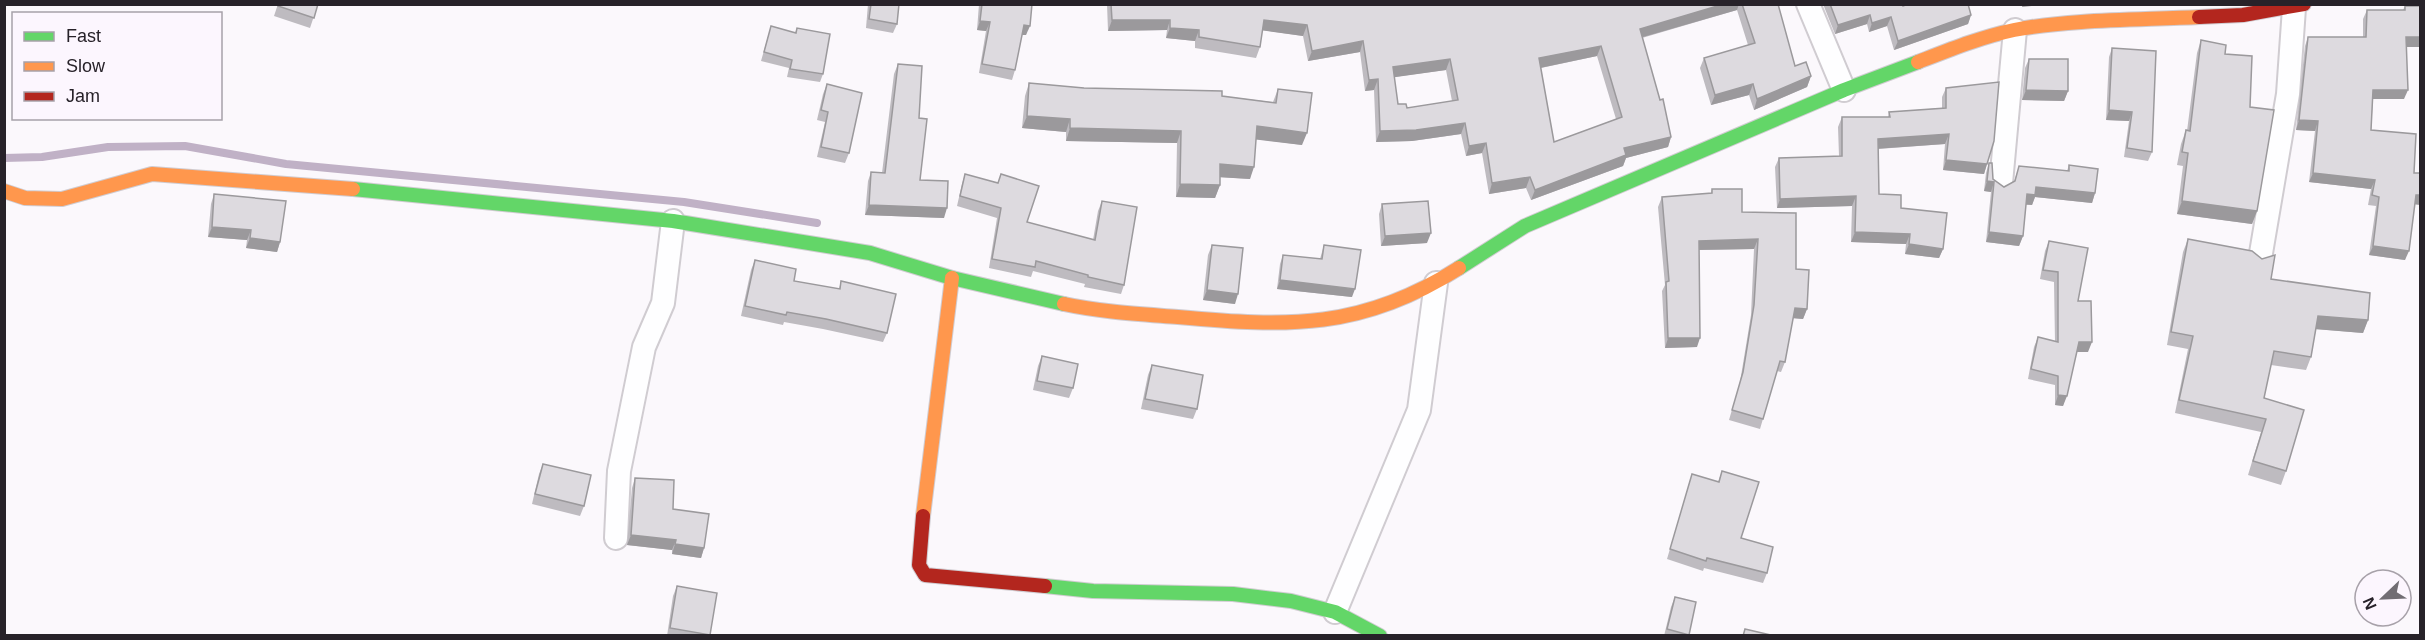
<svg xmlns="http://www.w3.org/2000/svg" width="2425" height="640" font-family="Helvetica,sans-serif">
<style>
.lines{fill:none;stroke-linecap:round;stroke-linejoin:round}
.stream{stroke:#c0b1c6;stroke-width:8}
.street-casing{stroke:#d0ccd1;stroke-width:26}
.fast-casing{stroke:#d0ccd1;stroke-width:16}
.slow-casing{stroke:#d0ccd1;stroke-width:16}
.jam-casing{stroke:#d0ccd1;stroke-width:16}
.street{stroke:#fefeff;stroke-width:22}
.fast{stroke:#63d668;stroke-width:14}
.slow{stroke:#ff974d;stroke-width:14}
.jam{stroke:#b3261e;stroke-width:14}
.wall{fill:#bebbc0;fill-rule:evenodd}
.shaded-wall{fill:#9b999c}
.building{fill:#dddadf;stroke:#9b999c;stroke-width:1.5;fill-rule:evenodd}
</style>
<rect width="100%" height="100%" fill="#fbf8fc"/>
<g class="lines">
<path class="stream" d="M4,158L42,157L108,147L185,146L286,164L684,202L817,223"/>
<defs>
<g id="street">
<path d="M1808,4L1844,90"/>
<path d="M2001,183L2015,30"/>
<path d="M2260,259L2288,94L2294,8"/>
<path d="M616,538L619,471L644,347L663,303L673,221"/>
<path d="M1335,612L1419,410L1436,283"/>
</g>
<g id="fast">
<path d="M353,189L673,221L870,253L952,278L1064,304"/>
<path d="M1459,268L1525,226L1844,90L1918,62"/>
<path d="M1045,586L1093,591L1233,594L1291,601L1335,612L1380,636"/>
</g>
<g id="slow">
<path d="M1918,62C1949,50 1981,37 2014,30C2071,19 2141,20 2199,17"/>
<path d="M4,191L25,198L62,199L152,174L353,189"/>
<path d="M1064,304C1101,312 1140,314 1178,317C1288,327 1362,330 1459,268"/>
<path d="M923,516L952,278"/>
</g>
<g id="jam">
<path d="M2199,17L2243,15L2304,4"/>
<path d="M923,516L919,565L925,575L1045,586"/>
</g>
</defs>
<use href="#street" class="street-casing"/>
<use href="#fast" class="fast-casing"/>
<use href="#slow" class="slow-casing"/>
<use href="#jam" class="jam-casing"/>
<use href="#street" class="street"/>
<use href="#fast" class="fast"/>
<use href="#slow" class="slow"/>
<use href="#jam" class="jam"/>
</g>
<g class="wall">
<path d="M278,4H318L310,28L274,16Z"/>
<path d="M868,4H899L897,24L893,33L866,28Z"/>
<path d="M979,4H1032L1026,35H1022L1015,70L1012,80L979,73L986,31L977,30Z"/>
<path d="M1107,4H1778L1795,66L1811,76L1807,87L1754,110L1749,95L1711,105L1700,68L1704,58L1748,45L1737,10L1642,38L1671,137L1668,147L1626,158L1623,166L1531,200L1526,188L1489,194L1482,153L1466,156L1461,134L1412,141L1376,142L1374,90L1365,91L1360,52L1308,61L1303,36L1262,30L1260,47L1256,58L1195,48V41L1166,38L1167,30L1108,31ZM1597,56L1616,119L1554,142L1541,68ZM1446,70L1452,101L1407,108L1398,104L1394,77Z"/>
<path d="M1823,4H1902L1903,6L1971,15L1968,24L1894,50L1887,26L1869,32L1867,24L1835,34Z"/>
<path d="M2405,6L2421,47H2407L2404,99H2373L2371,130L2414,173H2421V205L2415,204L2405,260L2369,255L2376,206L2368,205L2371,189L2309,182L2315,131L2296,130L2305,46L2308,37H2363V19L2367,10H2403Z"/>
<path d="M771,26L795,33L797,28L823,74L820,82L787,77L789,68L761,61Z"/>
<path d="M2201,40L2225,54L2250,107L2257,211L2252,224L2177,214L2183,166L2177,165L2181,144L2186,130L2187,131L2197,53Z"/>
<path d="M2112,48L2152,152L2148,161L2124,157L2129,121L2106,120L2109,57Z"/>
<path d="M2029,59L2068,91L2064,101L2022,100L2025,68Z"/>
<path d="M898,64L919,118L920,180L944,218L865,215L868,181L871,172L882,173L894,74Z"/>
<path d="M1029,83L1084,88L1222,96L1273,102L1278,89L1302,145L1256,139L1250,179L1220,177V185L1215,198L1176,197L1177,143L1066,141V132L1022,128L1025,96Z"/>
<path d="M827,84L849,153L845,163L817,157L825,122L817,120L823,94Z"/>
<path d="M1946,88L1987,164L1984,174L1943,170L1945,144L1878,149L1879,194L1901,208L1943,249L1939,258L1905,254L1906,244L1851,242L1852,206L1777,208L1775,167L1779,158L1839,156L1838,127L1842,117H1888L1889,112L1942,108V97Z"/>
<path d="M1989,163L1993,179L2004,187L2014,182L2019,166L2067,171L2069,165L2095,193L2092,203L2035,197L2032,205H2026L2023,236L2019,246L1986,242L1991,192L1984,191L1986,173Z"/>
<path d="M965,174L1027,222L1093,240L1098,211L1102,201L1124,285L1121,294L1084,287L1085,284L1033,271L1031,277L989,268L997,218L957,206L962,184Z"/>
<path d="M1712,189L1742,212L1796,269L1807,309L1803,319L1793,318L1785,362L1781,372L1777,371L1760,429L1729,420L1740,382L1751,315L1754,249L1699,250L1697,347L1665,348L1662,291L1665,285L1658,207L1662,197L1711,193Z"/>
<path d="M214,194L280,242L277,252L246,248L247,240L208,237L211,204Z"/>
<path d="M1382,204L1427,243L1381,246L1379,214Z"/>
<path d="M2188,239L2271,279L2368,320L2363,333L2316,329L2311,357L2306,370L2271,365L2264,398L2286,471L2281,485L2248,475L2261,432L2175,413L2188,349L2167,345L2183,252Z"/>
<path d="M2049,241L2078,301L2088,352H2077L2063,406L2055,405V385L2028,379L2034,347L2038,337L2055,342L2054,282L2040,279L2045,251Z"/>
<path d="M1212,245L1235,304L1203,300L1208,255Z"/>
<path d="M1324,245L1352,297L1277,289L1280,264L1283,255L1320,259Z"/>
<path d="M755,260L794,281L839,289L841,281L887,333L883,342L823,329L784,322L783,325L741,316L751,270Z"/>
<path d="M1042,356L1073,388L1069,398L1033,390L1038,366Z"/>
<path d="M1152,365L1197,409L1193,419L1141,409L1148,375Z"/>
<path d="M543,464L584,506L580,516L532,504L539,474Z"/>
<path d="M1722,471L1741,538L1767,573L1763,583L1704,568L1703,571L1667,559L1692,474L1718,482Z"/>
<path d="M635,478L673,509L704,548L701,558L672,554V550L627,545L632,488Z"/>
<path d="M677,586L710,636H667L673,596Z"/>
<path d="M1675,597L1696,602L1688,636H1664L1671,607Z"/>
</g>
<g class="shaded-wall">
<path d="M1724,4H1739L1737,10L1636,39L1640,29Z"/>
<path d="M2023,4H2051L2022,7Z"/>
<path d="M1870,15L1867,24L1835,34L1838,25Z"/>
<path d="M1971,15L1968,24L1894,50L1898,41Z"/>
<path d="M1891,17L1887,26L1869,32L1872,23Z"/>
<path d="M1112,20H1170L1167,30L1108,31Z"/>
<path d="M1264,20L1307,25L1303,36L1260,30Z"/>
<path d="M980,21L990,22L986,31L977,30Z"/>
<path d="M1024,25L1030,26L1026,35H1020Z"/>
<path d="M1170,28L1199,30L1195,41L1166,38Z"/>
<path d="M2406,37H2421V47H2403Z"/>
<path d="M1363,41L1360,52L1308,61L1312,51Z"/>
<path d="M1601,46L1597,56L1535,69L1539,58Z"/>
<path d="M1450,59L1446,70L1389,78L1393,67Z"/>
<path d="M1811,76L1807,87L1754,110L1757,99Z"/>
<path d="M1378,79L1374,90L1365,91L1369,80Z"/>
<path d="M1753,84L1749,95L1711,105L1715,95Z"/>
<path d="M2026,90L2068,91L2064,101L2022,100Z"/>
<path d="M2373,90H2408L2404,99H2370Z"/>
<path d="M2109,110L2132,112L2129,121L2106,120Z"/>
<path d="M1027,116L1070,119L1066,132L1022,128Z"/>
<path d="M2299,120L2318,121L2315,131L2296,130Z"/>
<path d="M1465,123L1461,134L1412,141L1376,142L1380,131Z"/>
<path d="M1257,126L1307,133L1302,145L1252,139Z"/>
<path d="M1070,128L1181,131L1177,143L1066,141Z"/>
<path d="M1949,134L1945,144L1874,149L1878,139Z"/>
<path d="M1671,137L1668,147L1626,158L1623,166L1531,200L1535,190L1624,148Z"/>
<path d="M1486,143L1482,153L1466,156L1469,146Z"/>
<path d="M1946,160L1987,164L1984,174L1943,170Z"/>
<path d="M1220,164L1254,167L1250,179L1216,177Z"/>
<path d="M2313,173L2375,180L2371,189L2309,182Z"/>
<path d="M1530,177L1526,188L1489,194L1492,183Z"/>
<path d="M1987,181L1994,182L1991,192L1984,191Z"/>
<path d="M1180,184L1220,185L1215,198L1176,197Z"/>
<path d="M2036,187L2095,193L2092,203L2035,197L2032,205L2023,204L2027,194Z"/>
<path d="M2416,195H2421V205L2412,204Z"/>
<path d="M1856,196L1852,206L1777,208L1780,199Z"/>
<path d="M2182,201L2257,211L2252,224L2177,214Z"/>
<path d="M869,205L947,208L944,218L865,215Z"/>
<path d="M212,227L251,230L247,240L208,237Z"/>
<path d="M1855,232L1910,234L1906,244L1851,242Z"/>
<path d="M1989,232L2023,236L2019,246L1986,242Z"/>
<path d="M1431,233L1427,243L1381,246L1385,236Z"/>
<path d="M250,238L280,242L277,252L246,248Z"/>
<path d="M1758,239L1754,249L1695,250L1699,241Z"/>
<path d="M1909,244L1943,249L1939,258L1905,254Z"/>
<path d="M2373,246L2409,251L2405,260L2369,255Z"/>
<path d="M1280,280L1355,289L1352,297L1277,289Z"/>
<path d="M1207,290L1238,294L1235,304L1203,300Z"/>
<path d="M1795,308L1807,309L1803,319L1791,318Z"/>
<path d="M2318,316L2368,320L2363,333L2314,329Z"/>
<path d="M1668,338H1700L1697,347L1665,348Z"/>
<path d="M2079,342H2092L2088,352H2075Z"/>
<path d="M2058,395L2067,396L2063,406L2055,405Z"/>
<path d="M631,535L676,540L672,550L627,545Z"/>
<path d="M675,544L704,548L701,558L672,554Z"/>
</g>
<g class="building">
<path d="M278,4H318L314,18L278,6Z"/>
<path d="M871,4H899L897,24L869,19Z"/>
<path d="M982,4H1032L1030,26L1024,25L1015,70L982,64L990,22L980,21Z"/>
<path d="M1111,4H1724L1640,29L1660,100L1663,99L1671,137L1624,148L1626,155L1535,190L1530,177L1492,183L1486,143L1469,146L1465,123L1416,130L1380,131L1378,79L1369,80L1363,41L1312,51L1307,25L1264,20L1260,47L1199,37V30L1170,28V20H1112ZM1601,46L1622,117L1554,142L1539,58ZM1450,59L1458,100L1407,108L1406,104H1398L1393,67Z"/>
<path d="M1742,4H1778L1795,66L1806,62L1811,76L1757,99L1753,84L1715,95L1704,58L1755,43Z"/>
<path d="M1830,4H1902L1903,6L1908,4H1968L1971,15L1898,41L1891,17L1872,23L1870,15L1838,25Z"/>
<path d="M2405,6H2421V37H2406L2408,90H2373L2371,130L2416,134L2414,173H2421V195H2416L2409,251L2373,246L2379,197L2372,195L2375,180L2313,173L2318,121L2299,120L2308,37H2366L2367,10H2405Z"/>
<path d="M771,26L796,33L797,28L830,34L823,74L790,69L792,60L764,52Z"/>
<path d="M2201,40L2226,45L2225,54L2252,56L2250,107L2274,110L2257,211L2182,201L2188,153L2182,152L2186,130L2190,131Z"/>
<path d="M2112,48L2156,51L2152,152L2127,148L2132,112L2109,110Z"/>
<path d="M2029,59H2068V91L2026,90Z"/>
<path d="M898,64L922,66L919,118L927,119L920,180L948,181L947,208L869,205L871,172L885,173Z"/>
<path d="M1999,82L1994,141L1987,164L1946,160L1949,134L1878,139L1879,194L1901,195V208L1947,213L1943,249L1909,244L1910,234L1855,232L1856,196L1780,199L1779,158L1842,156V117H1890L1889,112L1946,108V88Z"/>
<path d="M1029,83L1084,88L1222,91V96L1276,103L1278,89L1312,93L1307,133L1257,126L1254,167L1220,164V185L1180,184L1181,131L1070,128V119L1027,116Z"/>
<path d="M827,84L862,93L849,153L821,147L828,112L821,110Z"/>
<path d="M1989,163H1992L1993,179L2004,187L2015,181L2019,166L2069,171V165L2098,169L2095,193L2036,187L2035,195L2027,194L2023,236L1989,232L1994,182L1987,181Z"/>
<path d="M965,174L998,183L1001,174L1039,186L1027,222L1095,240L1102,201L1137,207L1124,285L1088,277V275L1036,261L1035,267L992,259L1001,208L960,196Z"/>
<path d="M1712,189H1742V212L1796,213V269L1809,270L1807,309L1795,308L1785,362L1780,361L1763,419L1732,410L1743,372L1754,305L1758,239L1699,241L1700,338H1668L1666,282L1669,281L1662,197L1712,193Z"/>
<path d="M214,194L286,201L280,242L250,238L251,230L212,227Z"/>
<path d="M1428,201L1431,233L1385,236L1382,204Z"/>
<path d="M2188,239L2252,251L2262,259L2275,255L2271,279L2370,293L2368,320L2318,316L2311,357L2274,351L2264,398L2304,410L2286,471L2253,461L2266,419L2179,400L2193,336L2171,332Z"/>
<path d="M2049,241L2088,248L2078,301H2091L2092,342H2079L2067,396L2058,395V376L2031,369L2038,337L2058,342V272L2043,270Z"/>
<path d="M1212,245L1243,248L1238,294L1207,290Z"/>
<path d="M1324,245L1361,250L1355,289L1280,280L1283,255L1322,259Z"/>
<path d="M755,260L796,269L794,281L840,289L841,281L896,294L887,333L826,319L787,312L786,315L745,306Z"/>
<path d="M1042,356L1078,364L1073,388L1037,381Z"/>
<path d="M1152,365L1203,375L1197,409L1145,399Z"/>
<path d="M543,464L591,475L584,506L535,494Z"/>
<path d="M1722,471L1759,482L1741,538L1773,547L1767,573L1707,558L1706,561L1670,549L1692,474L1719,482Z"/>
<path d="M635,478L674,480L673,509L709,514L704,548L675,544L676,540L631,535Z"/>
<path d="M677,586L717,593L710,635L670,628Z"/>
<path d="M1675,597L1696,602L1689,635L1667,629Z"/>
<path d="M1745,629L1775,636H1743Z"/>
</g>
<rect width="2425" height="640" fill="none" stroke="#272229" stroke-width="12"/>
<rect x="12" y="12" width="210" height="108" fill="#fcf6fe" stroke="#a7a1a9" stroke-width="1.5"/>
<rect x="24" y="32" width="30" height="9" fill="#63d668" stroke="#a7a1a9" stroke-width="1.5"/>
<text x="66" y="42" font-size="18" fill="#272229">Fast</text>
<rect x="24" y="62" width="30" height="9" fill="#ff974d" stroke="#a7a1a9" stroke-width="1.5"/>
<text x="66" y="72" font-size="18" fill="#272229">Slow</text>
<rect x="24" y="92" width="30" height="9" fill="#b3261e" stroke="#a7a1a9" stroke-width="1.5"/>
<text x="66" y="102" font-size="18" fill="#272229">Jam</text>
<g transform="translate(2383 598) rotate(247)"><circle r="28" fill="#fcf6fe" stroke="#a7a1a9" stroke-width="1.5"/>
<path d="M0-4.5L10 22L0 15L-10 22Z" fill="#716d73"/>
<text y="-9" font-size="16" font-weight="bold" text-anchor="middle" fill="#272229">N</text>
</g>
</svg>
